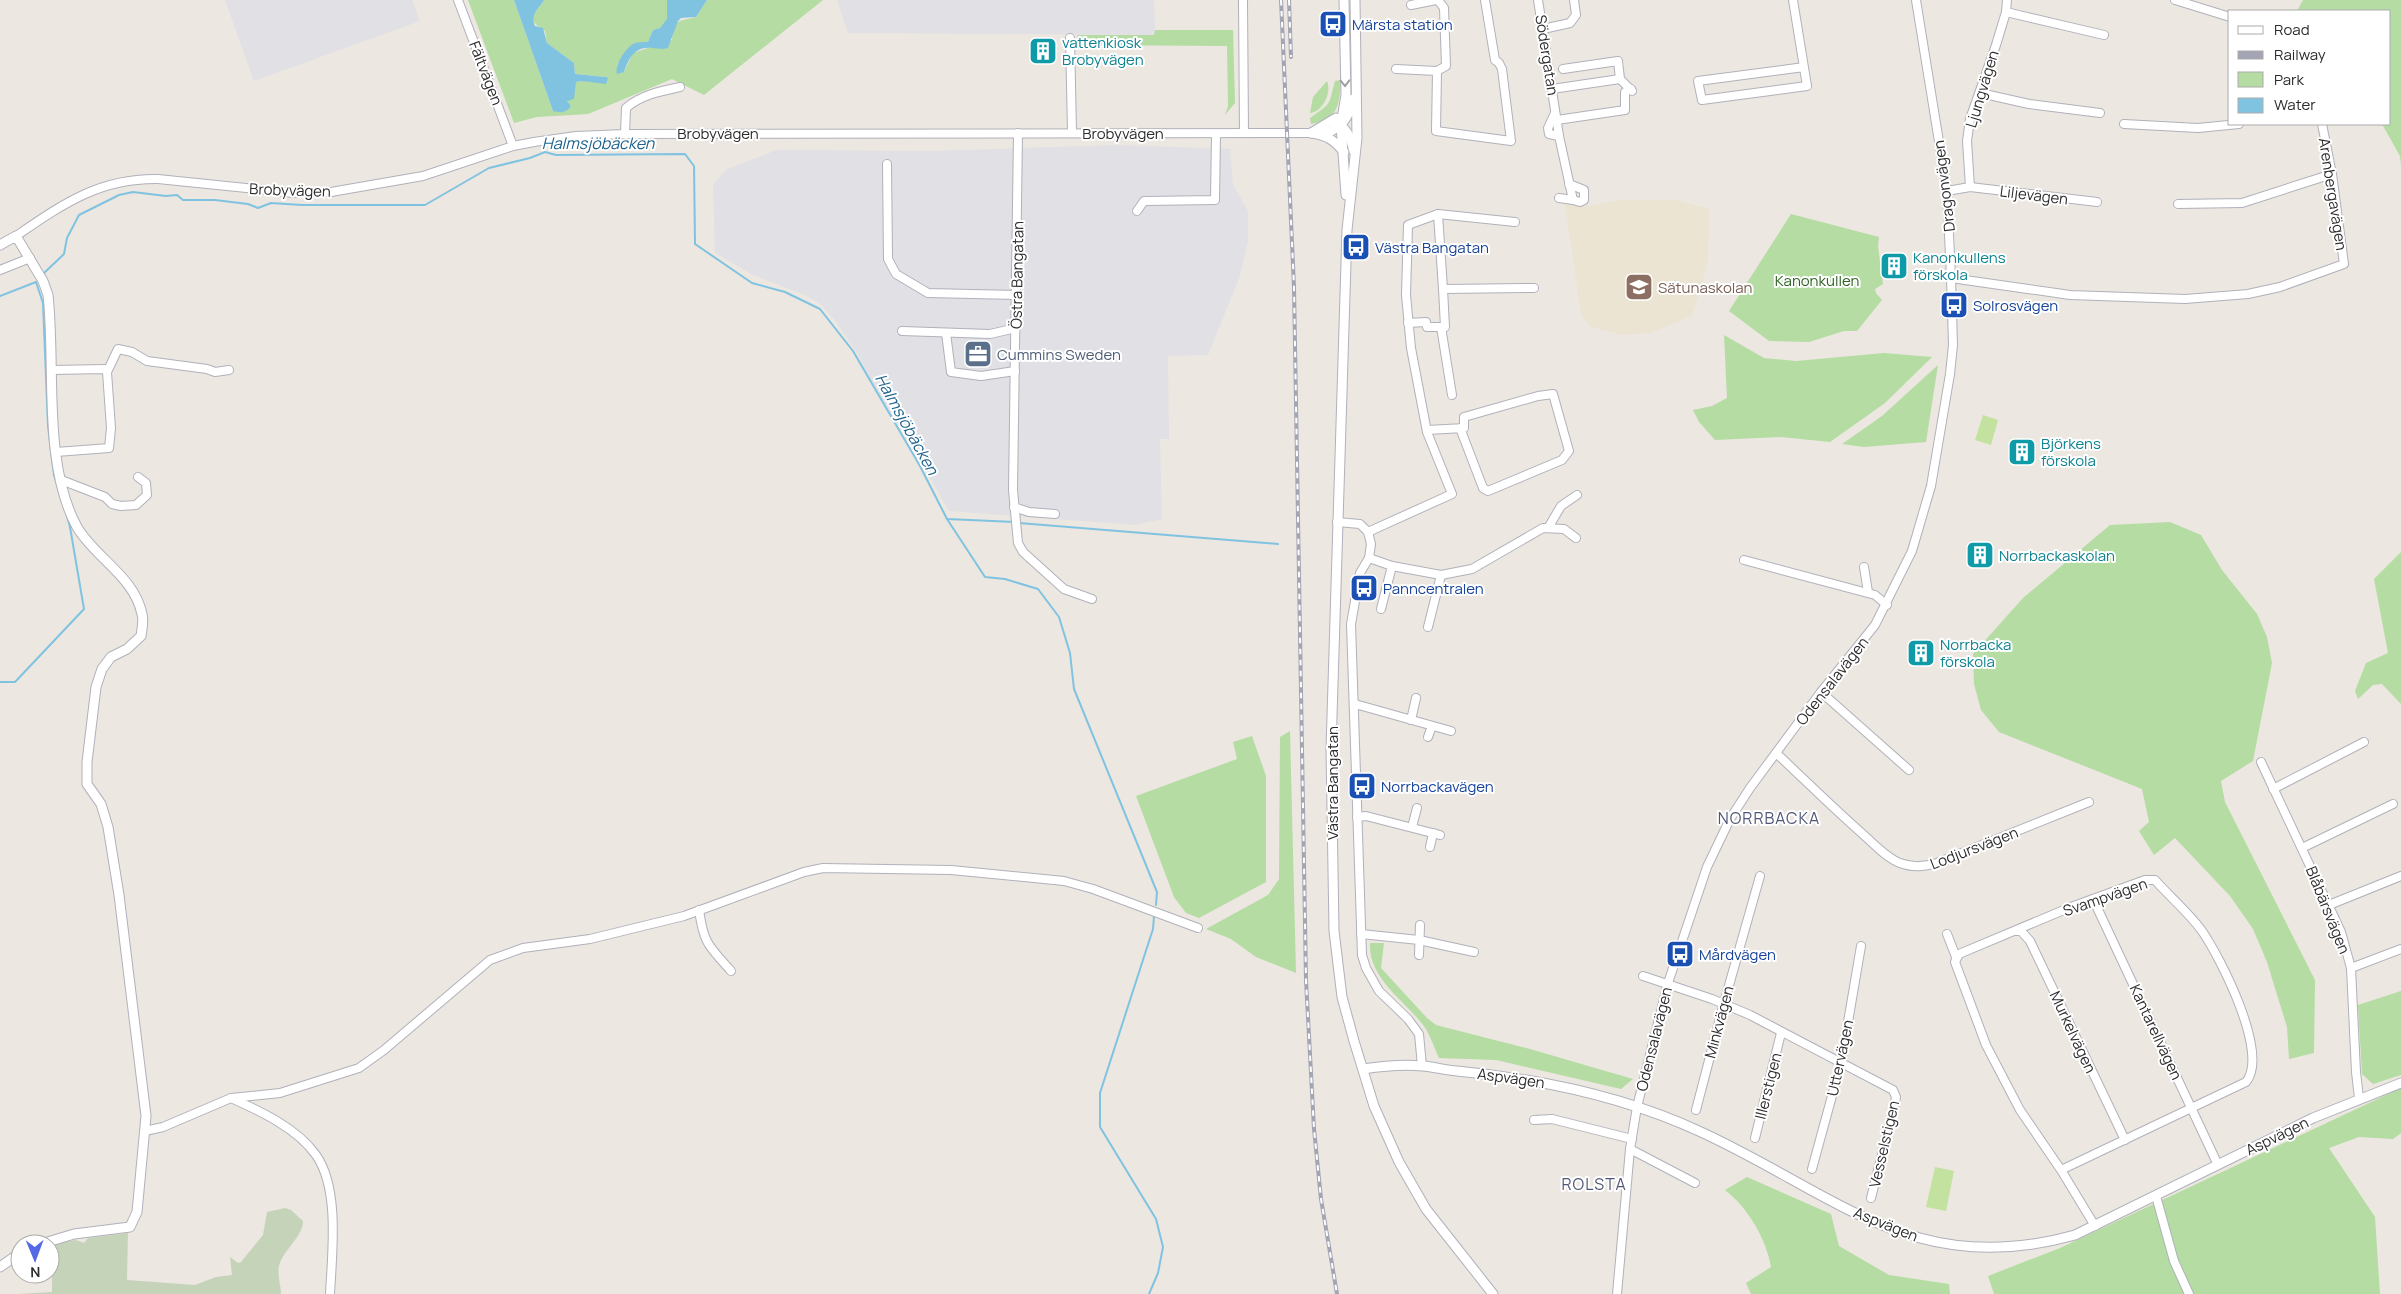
<svg xmlns="http://www.w3.org/2000/svg" width="2401" height="1294" font-family="Manrope,sans-serif">
<style>
.industrial{fill:#e1e0e5}
.education{fill:#ebe4d2}
.green{fill:#b4dca3}
.cemetery{fill:#c5d4b9}
.pitch{fill:#c3e2a0}
.water{fill:#80c3e1}
.lines{fill:none;stroke-linecap:round;stroke-linejoin:round}
.stream{stroke:#80c3e1;stroke-width:2}
.minor-casing{stroke:#b0b1bb;stroke-width:10}
.tertiary-casing{stroke:#b0b1bb;stroke-width:11}
.minor{stroke:#fff;stroke-width:8}
.tertiary{stroke:#fff;stroke-width:9}
.rail-casing{stroke:#a3a5b4;stroke-width:4}
.rail{stroke:#fff;stroke-width:2;stroke-dasharray:5.5;stroke-linecap:butt}
.oneway{stroke:#a0a0a0}
.labels{text-anchor:middle;dominant-baseline:central;stroke-width:4;stroke-linejoin:round;paint-order:stroke}
.transit-label{font-size:15px;fill:#164399;stroke:#fff;text-anchor:start}
.culture-label{font-size:15px;fill:#0d838f;stroke:#fff;text-anchor:start}
.street-label{font-size:15px;fill:#2c2c2c;stroke:#fff}
.park-label{font-size:15px;fill:#2e6223;stroke:#fff}
.education-label{font-size:15px;fill:#785e54;stroke:#fff;text-anchor:start}
.service-label{font-size:15px;fill:#4e5e75;stroke:#fff;text-anchor:start}
.water-label{font-size:16px;font-style:italic;fill:#1e638e;stroke:#fff}
.neighbourhood-label{font-size:16px;letter-spacing:1px;fill:#515778;stroke:#fff}
</style>
<rect width="100%" height="100%" fill="#ece7e0"/>
<g class="industrial">
<path d="M225,0H412L420,21L254,81Z"/>
<path d="M837,0H1154L1155,35L848,33Z"/>
<path d="M1117,145L1230,149L1233,184L1248,211V241L1240,276L1208,355L1168,356L1169,439H1160L1162,519L1135,525L949,511L915,452L881,401L857,353L834,319L819,303L805,295L753,275L715,253L713,184L727,169L777,150L932,151Z"/>
</g>
<path class="education" d="M1620,200H1677L1709,209L1708,260L1692,316L1651,333L1623,335L1590,327L1581,314L1565,204L1584,207Z"/>
<g class="green">
<path d="M468,0H514L553,111L571,106L567,101L574,93L576,82L606,77L575,74L574,63L547,43L545,31C525,19 534,16 544,0H667L668,19L660,28L653,30L648,42C629,45 628,49 617,65L624,72L633,53L672,40C674,17 679,22 696,17L707,0H823L704,95L672,79L588,114L537,117L514,123Z"/>
<path d="M2303,0H2401V165L2400,156L2382,124H2390V11H2297Z"/>
<path d="M1155,30H1233L1235,103L1225,115L1228,106L1227,46L1077,45V35H1154Z"/>
<path d="M1341,80C1339,105 1339,119 1311,124L1310,118C1333,102 1328,106 1335,81Z"/>
<path d="M1327,81C1332,92 1323,112 1310,113L1313,97Z"/>
<path d="M1791,214L1879,237L1878,246L1883,284L1875,289L1876,293L1882,300L1857,331H1844L1809,342L1769,341L1729,311Z"/>
<path d="M1724,335L1764,358L1796,361L1884,353L1932,357L1885,403L1830,442L1781,437L1715,440L1699,422L1693,410L1712,406L1727,398Z"/>
<path d="M1938,365L1926,442L1864,447L1842,444L1882,416Z"/>
<path d="M2170,522L2201,535L2222,570L2257,614L2267,637L2272,663L2253,761L2221,781L2225,802L2315,980L2314,1053L2289,1059L2287,1027L2267,962L2253,929L2230,896L2175,838L2154,855L2139,831L2149,822L2142,789L1999,732L1981,710L1974,684L1973,654L2023,598L2110,525Z"/>
<path d="M2401,552V704L2382,684L2373,685L2358,699L2355,691L2366,663L2388,653L2374,579Z"/>
<path d="M1290,731L1296,973L1256,957L1231,939L1206,929L1268,895L1279,879L1280,737Z"/>
<path d="M1252,736L1266,776V882L1199,918L1186,913L1174,897L1136,796L1237,759L1233,742Z"/>
<path d="M1370,943H1384L1381,968L1427,1018L1436,1025L1530,1049L1633,1079L1621,1089L1496,1060L1439,1058C1435,1049 1431,1038 1426,1029C1408,1002 1368,980 1370,943Z"/>
<path d="M2401,991V1075L2373,1084L2362,1074L2358,1005Z"/>
<path d="M2401,1088V1133L2393,1139L2359,1137L2329,1148L2375,1217L2380,1294H1994L1988,1276L2060,1248Z"/>
<path d="M1747,1177L1831,1214L1839,1246L1889,1275L1949,1284L1950,1294H1751L1746,1283L1771,1267C1766,1238 1748,1208 1725,1190Z"/>
</g>
<path class="cemetery" d="M285,1208L291,1210L303,1221C303,1237 283,1250 279,1266C277,1274 281,1286 281,1294H18L52,1292V1246L55,1243L76,1240L84,1243L88,1238L128,1233L127,1280L195,1285L216,1277L232,1275L230,1257L238,1263L241,1262L263,1235L267,1212Z"/>
<g class="pitch">
<path d="M1983,415L1998,420L1991,445L1975,440Z"/>
<path d="M1935,1167L1954,1171L1946,1211L1926,1207Z"/>
</g>
<g class="water">
<path d="M514,0H544C539,9 530,14 535,26L543,28L547,43L574,63L575,74L606,77L608,78L606,84L582,81L576,82L574,99L567,101L571,106C566,113 561,113 553,111Z"/>
<path d="M667,0H707L696,17L681,18L678,21L668,48C661,50 658,48 652,48C635,46 629,58 624,72L617,74C614,65 627,46 635,43C639,42 643,42 648,42L653,30L660,28L667,19Z"/>
</g>
<g class="lines">
<g class="stream">
<path d="M43,274L64,254L67,238L79,215L119,195L133,192L166,196L177,195L183,200H215L248,204L258,208L271,203L302,205H425L489,168L530,158L545,152L556,155L685,154L694,166L695,244L752,283L785,292L820,309L853,351L920,466L947,519L1015,522"/>
<path d="M0,296L36,282L43,303L48,426L54,475L59,490"/>
<path d="M947,519L985,577L1005,579L1038,589L1059,617L1070,653L1074,689L1157,892L1156,905"/>
<path d="M1019,523L1278,544"/>
<path d="M0,682H15L84,609L70,527L65,509"/>
<path d="M1149,1294L1158,1273L1163,1247L1156,1219L1100,1127V1093L1153,929L1154,916"/>
</g>
<defs>
<g id="minor">
<path d="M458,0L513,146"/>
<path d="M1243,0L1244,133"/>
<path d="M1538,0L1559,136L1573,200L1559,198"/>
<path d="M1793,0L1807,86L1702,100L1698,81L1804,67"/>
<path d="M2175,0L2230,17"/>
<path d="M1411,5L1436,0"/>
<path d="M2006,12L2104,35"/>
<path d="M1543,29L1570,23L1576,15L1574,0"/>
<path d="M1070,38L1072,132"/>
<path d="M1396,69L1437,71L1436,131L1511,141L1502,69L1499,63L1495,60L1485,0"/>
<path d="M1563,69L1618,61L1620,79L1632,91"/>
<path d="M1437,71L1446,66L1444,8L1438,0"/>
<path d="M1552,89L1620,79"/>
<path d="M1980,93L2029,104L2100,113"/>
<path d="M1555,113L1548,128L1549,134L1559,136"/>
<path d="M1557,120L1625,110V92L1631,89"/>
<path d="M2124,124L2198,128L2239,124"/>
<path d="M1018,133L1013,490L1018,543L1023,552L1064,589L1092,599"/>
<path d="M625,134L626,108C641,95 661,91 680,87"/>
<path d="M887,164L888,259L896,274L928,293L1017,295"/>
<path d="M1569,184L1584,190V200L1580,202L1573,200"/>
<path d="M1970,187L1967,141L1970,119L1996,45L2006,12L2007,0"/>
<path d="M1947,191L1970,187L2097,202"/>
<path d="M2178,204L2242,203L2332,174"/>
<path d="M1137,211L1144,201L1215,200L1216,134"/>
<path d="M16,236C63,204 99,178 158,179L294,193L331,192L423,176L513,146L534,142L576,136L625,134L1311,133"/>
<path d="M0,270L30,258"/>
<path d="M1951,278L2070,295L2185,299L2248,294L2280,287L2344,264L2332,174L2322,124"/>
<path d="M1443,289L1438,214L1515,222"/>
<path d="M1408,323L1426,322L1427,327H1445L1443,289L1534,288"/>
<path d="M1441,327L1452,395"/>
<path d="M902,331L990,334L1016,328"/>
<path d="M946,333L951,372L981,376L1015,371"/>
<path d="M52,370L105,369L107,372L111,428L109,448L56,452"/>
<path d="M107,372L118,349L132,352L147,361L207,369L215,372L229,370"/>
<path d="M1427,430L1464,428V417L1538,396L1553,394L1569,451L1562,460L1488,491L1483,488L1460,428"/>
<path d="M61,480L105,497L112,504L121,506L136,505L147,495L146,483L138,477"/>
<path d="M1014,507L1029,512L1055,514"/>
<path d="M1337,522L1360,524L1368,532L1371,544L1369,558L1360,573L1351,624L1362,955L1366,968L1379,991L1408,1019L1419,1034L1422,1066"/>
<path d="M1548,528L1561,506L1577,495"/>
<path d="M1368,532L1452,494L1427,432L1411,348L1406,295L1408,225L1438,214"/>
<path d="M1369,558L1392,566L1441,575L1472,569L1543,528L1564,529L1576,538"/>
<path d="M1744,560L1875,595L1887,605"/>
<path d="M1864,567L1868,592"/>
<path d="M1381,609L1392,566"/>
<path d="M1428,627L1441,575"/>
<path d="M1821,692L1909,770"/>
<path d="M1355,704L1451,731"/>
<path d="M1411,720L1416,698"/>
<path d="M1428,737L1432,726"/>
<path d="M1776,753C1806,781 1835,810 1866,837C1876,846 1887,858 1900,863C1913,868 1924,867 1937,863L2089,802"/>
<path d="M2261,762L2341,932L2351,968L2356,1072L2359,1098"/>
<path d="M2273,789L2364,742"/>
<path d="M1357,817L1366,816L1440,835"/>
<path d="M1412,827L1417,808"/>
<path d="M1430,847L1433,833"/>
<path d="M2302,848L2393,804"/>
<path d="M2093,899L2218,1165"/>
<path d="M2329,905L2401,876"/>
<path d="M699,910C704,945 709,946 731,971"/>
<path d="M2016,931H2021L2030,941L2125,1140"/>
<path d="M1361,934L1419,940L1474,952"/>
<path d="M1947,934L1956,957"/>
<path d="M1419,955L1420,925"/>
<path d="M2351,968L2401,949"/>
<path d="M1643,976L1712,999L1750,1015L1893,1090L1896,1097L1895,1103L1871,1198"/>
<path d="M231,1098C260,1111 297,1128 316,1155C340,1189 332,1254 330,1294"/>
<path d="M1696,1110L1724,1003L1760,876"/>
<path d="M1534,1120L1552,1119L1632,1139"/>
<path d="M145,1131L163,1127L231,1098L280,1093L359,1068L384,1050L490,960L523,948L590,939L684,916L804,872L823,868L951,870L1064,881L1093,889L1198,928"/>
<path d="M1755,1138L1781,1033"/>
<path d="M1630,1149L1695,1183"/>
<path d="M1812,1169L1841,1063L1861,946"/>
<path d="M2061,1170L2246,1082C2270,1054 2220,957 2202,931C2189,913 2170,897 2155,880H2145L2071,907L1959,954L1955,962L1986,1045L2020,1110L2061,1170L2095,1226"/>
<path d="M2156,1196L2174,1261L2189,1294"/>
<path d="M1617,1294L1630,1149L1637,1107L1668,983L1707,867L1730,819L1750,788L1821,692L1875,625L1912,551L1931,486L1950,374L1953,345L1951,278L1947,191L1916,0"/>
</g>
<g id="tertiary">
<path d="M1344,0L1346,95L1341,125L1346,195"/>
<path d="M1355,0L1357,138L1347,230L1331,749L1334,931L1342,997L1354,1041L1374,1106L1399,1162L1426,1209L1493,1294"/>
<path d="M1332,121C1347,127 1350,136 1354,151"/>
<path d="M1311,133C1327,135 1334,140 1344,152"/>
<path d="M1311,133L1336,118"/>
<path d="M1324,134C1342,128 1349,117 1353,99"/>
<path d="M0,245L16,236L43,281L48,295C56,366 42,463 77,527C95,558 134,576 142,614C144,620 142,629 141,636L127,649L111,657L102,669L96,687L87,762V784L101,804L108,827L119,895L146,1116L137,1212L130,1227L74,1234L41,1244"/>
<path d="M1363,1069C1382,1066 1404,1064 1423,1066C1434,1067 1445,1070 1457,1071C1541,1079 1624,1096 1701,1132C1836,1194 1915,1280 2075,1235L2313,1118L2401,1083"/>
<path d="M0,1267L20,1253"/>
</g>
</defs>
<use href="#minor" class="minor-casing"/>
<use href="#tertiary" class="tertiary-casing"/>
<use href="#minor" class="minor"/>
<use href="#tertiary" class="tertiary"/>
<defs>
<g id="rail">
<path d="M1281,0L1294,287L1306,980L1314,1129L1321,1199L1337,1294"/>
<path d="M1289,0L1291,57"/>
</g>
</defs>
<use href="#rail" class="rail-casing"/>
<use href="#rail" class="rail"/>
</g>
<defs><path id="oneway-chevron" d="M-2-3.5L2.5 0L-2 3.5" fill="none" stroke-width="1.6" stroke-linecap="round" stroke-linejoin="round" transform="scale(1.25)"/></defs>
<use class="oneway" href="#oneway-chevron" transform="translate(1345 83) rotate(89)"/>
<defs>
<symbol id="bus-square" viewBox="-11 -11 22 22"><rect x="-9" y="-9" width="18" height="18" rx="4" fill="#1a4fb4" stroke="#fff"/><path d="M-5-6H5V4H4V6H2V4H-2V6H-4V4H-5ZM-3.5-4V0h7V-4ZM-3.5 1.2v1.5H-2V1.2ZM2 1.2v1.5H3.5V1.2Z" fill="#fff"/></symbol>
<symbol id="building-square" viewBox="-11 -11 22 22"><rect x="-9" y="-9" width="18" height="18" rx="4" fill="#0f9aa8" stroke="#fff"/><path d="M-4-6H4V6H1V3H-1V6H-4ZM-2.5-4.3h1.7v1.8h-1.7ZM.8-4.3h1.7v1.8H.8ZM-2.5-1h1.7V.8h-1.7ZM.8-1h1.7V.8H.8Z" fill="#fff"/></symbol>
<symbol id="school-square" viewBox="-11 -11 22 22"><rect x="-9" y="-9" width="18" height="18" rx="4" fill="#8d6e63" stroke="#fff"/><path d="M0-5L7-2L0 1L-7-2ZM-4 1L0 2.5L4 1V4Q0 6-4 4Z" fill="#fff"/></symbol>
<symbol id="office-square" viewBox="-11 -11 22 22"><rect x="-9" y="-9" width="18" height="18" rx="4" fill="#5c6f8a" stroke="#fff"/><path d="M-6-3h4V-5.5h4V-3h4V5H-6ZM-1-4.5V-3h2v-1.5ZM-6 0V1H6V0Z" fill="#fff"/></symbol>
</defs>
<g fill-rule="evenodd">
<use href="#bus-square" x="1317" y="8" width="32" height="32"/>
<use href="#building-square" x="1027" y="35" width="32" height="32"/>
<use href="#bus-square" x="1340" y="231" width="32" height="32"/>
<use href="#building-square" x="1878" y="250" width="32" height="32"/>
<use href="#school-square" x="1623" y="271" width="32" height="32"/>
<use href="#bus-square" x="1938" y="289" width="32" height="32"/>
<use href="#office-square" x="962" y="338" width="32" height="32"/>
<use href="#building-square" x="2006" y="436" width="32" height="32"/>
<use href="#building-square" x="1964" y="539" width="32" height="32"/>
<use href="#bus-square" x="1348" y="572" width="32" height="32"/>
<use href="#building-square" x="1905" y="637" width="32" height="32"/>
<use href="#bus-square" x="1346" y="770" width="32" height="32"/>
<use href="#bus-square" x="1664" y="938" width="32" height="32"/>
</g>
<g class="labels">
<g class="transit-label">
<text x="1352" y="24">Märsta station</text>
<text x="1375" y="247">Västra Bangatan</text>
<text x="1973" y="305">Solrosvägen</text>
<text x="1383" y="588">Panncentralen</text>
<text x="1381" y="786">Norrbackavägen</text>
<text x="1699" y="954">Mårdvägen</text>
</g>
<g class="culture-label">
<text x="1062" y="42">vattenkiosk<tspan x="1062" dy="17">Brobyvägen</tspan></text>
<text x="1913" y="257">Kanonkullens<tspan x="1913" dy="17">förskola</tspan></text>
<text x="2041" y="443">Björkens<tspan x="2041" dy="17">förskola</tspan></text>
<text x="1999" y="555">Norrbackaskolan</text>
<text x="1940" y="644">Norrbacka<tspan x="1940" dy="17">förskola</tspan></text>
</g>
<g class="street-label">
<text transform="translate(1547 55) rotate(81)">Södergatan</text>
<text transform="translate(486 73) rotate(69)">Fältvägen</text>
<text transform="translate(1982 89) rotate(-73)">Ljungvägen</text>
<text x="718" y="133">Brobyvägen</text>
<text x="1123" y="133">Brobyvägen</text>
<text transform="translate(1944 186) rotate(-97)">Dragonvägen</text>
<text transform="translate(290 190) rotate(2)">Brobyvägen</text>
<text transform="translate(2333 194) rotate(81)">Arenbergavägen</text>
<text transform="translate(2034 195) rotate(7)">Liljevägen</text>
<text transform="translate(1017 275) rotate(-89)">Östra Bangatan</text>
<text transform="translate(1832 681) rotate(-52)">Odensalavägen</text>
<text transform="translate(1332 783) rotate(-90)">Västra Bangatan</text>
<text transform="translate(1974 848) rotate(-21)">Lodjursvägen</text>
<text transform="translate(2105 897) rotate(-19)">Svampvägen</text>
<text transform="translate(2328 910) rotate(68)">Blåbärsvägen</text>
<text transform="translate(1719 1022) rotate(-75)">Minkvägen</text>
<text transform="translate(2073 1032) rotate(65)">Murkelvägen</text>
<text transform="translate(2156 1032) rotate(65)">Kantarellvägen</text>
<text transform="translate(1654 1039) rotate(-76)">Odensalavägen</text>
<text transform="translate(1840 1058) rotate(-78)">Uttervägen</text>
<text transform="translate(1511 1078) rotate(8)">Aspvägen</text>
<text transform="translate(1768 1086) rotate(-76)">Illerstigen</text>
<text transform="translate(2277 1136) rotate(-26)">Aspvägen</text>
<text transform="translate(1884 1144) rotate(-77)">Vesselstigen</text>
<text transform="translate(1886 1224) rotate(22)">Aspvägen</text>
</g>
<g class="park-label">
<text x="1817" y="280">Kanonkullen</text>
</g>
<g class="education-label">
<text x="1658" y="287">Sätunaskolan</text>
</g>
<g class="service-label">
<text x="997" y="354">Cummins Sweden</text>
</g>
<g class="water-label">
<text x="598" y="143">Halmsjöbäcken</text>
<text transform="translate(907 424) rotate(61)">Halmsjöbäcken</text>
</g>
<g class="neighbourhood-label">
<text x="1769" y="818">NORRBACKA</text>
<text x="1594" y="1184">ROLSTA</text>
</g>
</g>
<rect x="2228" y="10" width="162" height="115" fill="#ffffff" stroke="#ababab"/>
<rect x="2238" y="26" width="25" height="8" fill="#ffffff" stroke="#ababab"/>
<text x="2274" y="35" font-size="15" fill="#2c2c2c">Road</text>
<rect x="2238" y="51" width="25" height="8" fill="#a3a5b4" stroke="#ababab"/>
<text x="2274" y="60" font-size="15" fill="#2c2c2c">Railway</text>
<rect x="2238" y="72" width="25" height="15" fill="#b4dca3" stroke="#ababab"/>
<text x="2274" y="85" font-size="15" fill="#2c2c2c">Park</text>
<rect x="2238" y="98" width="25" height="15" fill="#80c3e1" stroke="#ababab"/>
<text x="2274" y="110" font-size="15" fill="#2c2c2c">Water</text>
<g transform="translate(35 1259) rotate(179)"><circle r="24" fill="#ffffff" stroke="#ababab"/>
<path d="M0-4L9 19L0 12L-9 19Z" fill="#5469e5"/>
<text y="-8" font-size="14" font-weight="bold" text-anchor="middle" fill="#2c2c2c">N</text>
</g>
</svg>
